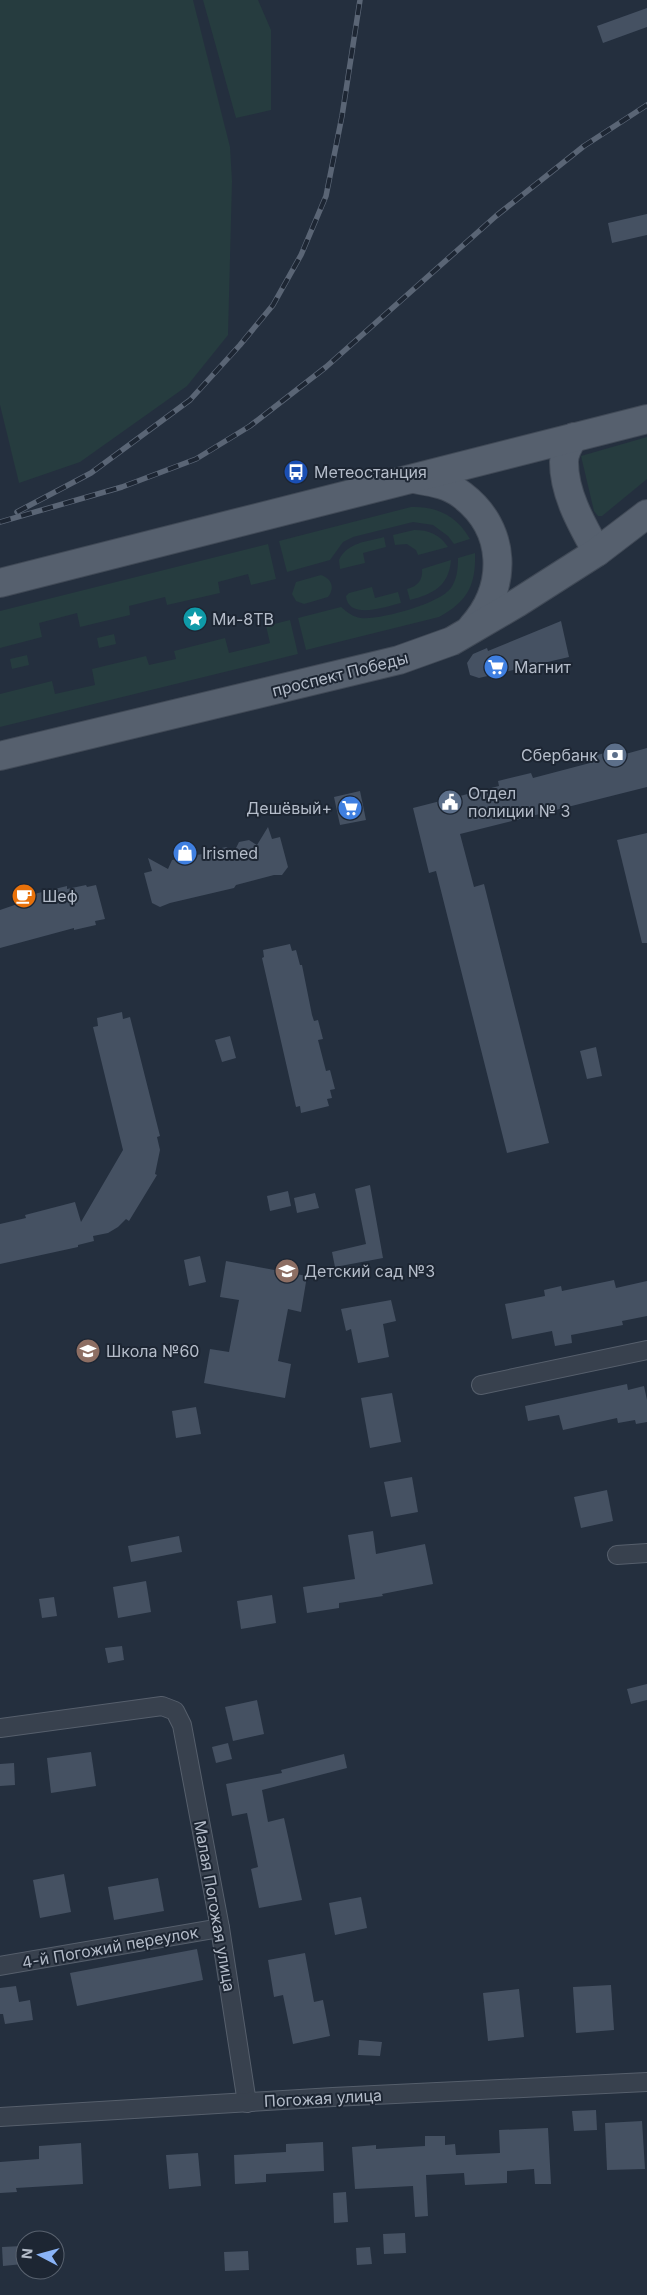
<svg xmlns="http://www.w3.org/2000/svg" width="647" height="2295" font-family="Inter,sans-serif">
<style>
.green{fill:#263c3f}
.building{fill:#455162}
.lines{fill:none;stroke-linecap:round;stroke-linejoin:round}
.minor-casing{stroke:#565f6c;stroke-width:20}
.primary-casing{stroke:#414a57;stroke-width:30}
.minor{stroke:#38414e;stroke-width:18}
.primary{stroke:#56606e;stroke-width:28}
.rail-casing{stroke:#5a6575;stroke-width:5.5}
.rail{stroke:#1d2633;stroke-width:4;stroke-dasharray:11;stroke-linecap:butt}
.labels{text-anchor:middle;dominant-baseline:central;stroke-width:4;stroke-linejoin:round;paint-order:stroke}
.poi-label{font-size:16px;fill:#b4bcc9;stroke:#1d2633;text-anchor:start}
.street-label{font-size:16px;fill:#b4bcc9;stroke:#1d2633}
</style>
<rect width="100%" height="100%" fill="#242f3e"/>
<g class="green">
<path d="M0,0H193L230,147L232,181L228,335L187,386L80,462L19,483L0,405Z"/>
<path d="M203,0H258L271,30V110L236,118Z"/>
<path d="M647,437V479L602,516H598L594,511L581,456Z"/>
<path d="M411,507C437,506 457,516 470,539L454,544L448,536L433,525L413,522L353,537L343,542L330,560L287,572L279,541Z"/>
<path d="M414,530C429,530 439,534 448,547L418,555L416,550L407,544L395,545L393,535Z"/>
<path d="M384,537L386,547L363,553L365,563L340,569L339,560C348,542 366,542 384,537Z"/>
<path d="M268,544L276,579L251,585L248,574L218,582L220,593L167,605L165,597L129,606L130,615L80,627L77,613L39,623L42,637L0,648V611Z"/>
<path d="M475,553C476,585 468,601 439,617L306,650L298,618L341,607C347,612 353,617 361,618C380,620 439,604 451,588C457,579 458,569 458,558Z"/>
<path d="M451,560C449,586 433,594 410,600L407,589C418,586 423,580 422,569Z"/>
<path d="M321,575C332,579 335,588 328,597L304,604L296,601L292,594L296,582Z"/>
<path d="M372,587L375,598L398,592L401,603C388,606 348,621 346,596L349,593Z"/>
<path d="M200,612L202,622L186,626L183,616Z"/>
<path d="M290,620L298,654L0,727V694L52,681L55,694L95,685L92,669L146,656L149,665L176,659L174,651L225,638L229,653L270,643L266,626Z"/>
<path d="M114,634L116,644L99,648L97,638Z"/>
<path d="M27,655L29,665L12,669L10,659Z"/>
</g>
<g class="building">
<path d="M647,8V27L603,43L597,26Z"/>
<path d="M647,214V235L612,243L608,223Z"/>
<path d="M561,621L569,657L479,678L470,675L467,663L473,654L487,648L488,651Z"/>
<path d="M647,748V787L460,834L474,887L484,884L549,1143L507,1153L436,871L429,873L413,808L499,786L498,781L531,773L533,778L590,763L589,757L621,749L622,755Z"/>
<path d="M360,791L366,820L340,825L334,797Z"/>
<path d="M268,827L272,839L280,837L288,867L282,875H274L236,885L234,888L170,903L160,907L152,903L144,873L152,871L148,858L168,869L172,860L182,858L191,863L196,855L203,854L213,850L226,847L234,852L239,842L249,840L257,845Z"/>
<path d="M647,833V943H642L617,840Z"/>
<path d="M86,885L87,887L96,885L105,919L95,921L96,925L74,930V928L0,948V910L35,898L34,894L67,886V889Z"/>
<path d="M290,944L292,951L296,950L300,965H302L312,1015L314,1021L318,1020L323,1039L318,1040L326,1071L330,1070L335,1089L330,1090L332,1098L327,1099L329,1106L301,1113L300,1106L296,1107L262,958L264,957L263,950Z"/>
<path d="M122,1012L123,1019L130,1017L160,1136L157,1137L160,1150L155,1174L157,1175L129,1221L126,1219L118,1227L108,1233L93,1236L94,1241L78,1245V1247L0,1264V1224L26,1218L25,1215L75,1202L81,1222L123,1150L93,1027L98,1026L97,1018Z"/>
<path d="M230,1036L236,1058L222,1062L215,1040Z"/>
<path d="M596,1047L602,1076L587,1079L580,1051Z"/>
<path d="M370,1185L383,1258L335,1267L332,1252L366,1244L355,1189Z"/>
<path d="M288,1191L291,1206L270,1211L267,1196Z"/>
<path d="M315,1193L319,1208L297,1213L294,1198Z"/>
<path d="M200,1256L206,1282L189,1286L184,1260Z"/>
<path d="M226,1261L307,1276L301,1312L288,1309L278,1361L291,1364L285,1398L204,1383L210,1349L229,1352L239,1300L220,1297Z"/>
<path d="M614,1280L616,1288L647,1281V1316L622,1321L623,1325L571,1335L572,1343L555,1346L552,1331L512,1339L505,1304L545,1296L544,1290L561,1286L562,1291Z"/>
<path d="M391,1300L396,1321L383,1324L389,1357L358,1363L351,1329L346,1331L341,1309Z"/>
<path d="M627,1384L628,1390L644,1386L647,1400V1422L636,1424L635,1420L618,1423L617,1418L563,1430L559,1415L528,1421L525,1406Z"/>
<path d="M392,1393L401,1442L370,1448L361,1398Z"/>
<path d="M196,1407L201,1434L176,1438L172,1411Z"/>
<path d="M412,1477L418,1512L391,1517L384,1482Z"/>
<path d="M607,1490L613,1521L581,1528L574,1497Z"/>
<path d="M373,1531L376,1554L425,1544L433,1584L382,1594L383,1596L339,1603V1608L307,1613L303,1587L355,1579L348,1535Z"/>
<path d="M179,1536L182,1552L131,1562L128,1546Z"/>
<path d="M146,1581L151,1612L118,1618L113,1587Z"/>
<path d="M272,1595L276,1623L241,1629L237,1601Z"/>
<path d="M54,1597L57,1616L42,1618L39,1599Z"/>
<path d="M122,1646L124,1660L108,1663L105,1648Z"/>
<path d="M647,1684V1700L631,1704L627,1689Z"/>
<path d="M257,1700L264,1734L233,1741L225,1707Z"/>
<path d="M228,1743L232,1759L216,1763L212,1747Z"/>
<path d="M91,1752L96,1786L51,1793L47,1758Z"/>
<path d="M344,1754L347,1768L262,1790L268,1822L284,1818L302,1900L259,1908L251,1869L258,1867L247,1813L232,1816L226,1784L282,1773L281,1770Z"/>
<path d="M14,1763L15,1785L0,1786V1764Z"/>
<path d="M64,1874L71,1912L40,1918L33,1880Z"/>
<path d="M158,1878L164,1911L114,1920L108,1887Z"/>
<path d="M361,1897L367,1928L335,1935L329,1903Z"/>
<path d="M197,1949L203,1980L77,2006L70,1973Z"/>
<path d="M305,1953L314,2002L323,2000L330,2036L293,2044L283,1995L274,1997L268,1960Z"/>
<path d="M611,1985L614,2030L576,2033L573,1987Z"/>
<path d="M16,1986L19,2002L30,2000L33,2020L5,2024L3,2014H0V1988Z"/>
<path d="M519,1989L524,2037L488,2041L483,1993Z"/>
<path d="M359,2040L382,2042L380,2056L358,2055Z"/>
<path d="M596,2110L597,2130L574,2131L572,2111Z"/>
<path d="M642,2121L645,2169L607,2170L605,2123Z"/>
<path d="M548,2128L551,2184H535L534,2169L507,2171V2183L465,2185L464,2173L426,2175L428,2216L415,2217L413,2186L355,2189L352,2147L376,2145V2149L425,2146V2136H445V2145L455,2144L456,2155L500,2153L499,2130Z"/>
<path d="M323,2142L324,2171L266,2174V2182L235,2184L234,2155L286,2152V2144Z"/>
<path d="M81,2143L83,2184L16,2188L17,2192L0,2193V2162L39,2159V2146Z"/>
<path d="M198,2153L201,2186L169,2189L166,2155Z"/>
<path d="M346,2192L348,2222L334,2223L333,2193Z"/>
<path d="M405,2233L406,2253L384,2254L383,2234Z"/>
<path d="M22,2246L23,2264L3,2266L2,2247Z"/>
<path d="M370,2247L372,2264L357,2265L356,2248Z"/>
<path d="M248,2251L249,2270L225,2271L224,2252Z"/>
</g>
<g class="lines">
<defs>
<g id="minor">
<path d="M481,1385L647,1350"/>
<path d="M617,1555L647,1553"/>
<path d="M0,1728L162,1706L175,1711L182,1725L220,1928L247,2103"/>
<path d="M0,1966L220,1928"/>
<path d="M0,2117L333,2097L647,2082"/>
</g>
<g id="primary">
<path d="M574,437C569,444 564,453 564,462C564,494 582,525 597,552"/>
<path d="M414,479C431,482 448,484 462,495C507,529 508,587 472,627"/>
<path d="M0,583L647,419"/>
<path d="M0,756L399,660L452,641L517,603L597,552L647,514"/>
</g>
</defs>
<use href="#minor" class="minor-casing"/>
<use href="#primary" class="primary-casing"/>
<use href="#minor" class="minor"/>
<use href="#primary" class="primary"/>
<defs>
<g id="rail">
<path d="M17,512L91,473L190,400L240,345L273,305L301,255L326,196L342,116L360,0"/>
<path d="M0,522L122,487L196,459L250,426L326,367L496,216L584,146L647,105"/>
</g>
</defs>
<use href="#rail" class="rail-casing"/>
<use href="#rail" class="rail"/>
</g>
<defs>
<symbol id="bus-disc" viewBox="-11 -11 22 22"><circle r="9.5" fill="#1a4fb4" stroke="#1d2633"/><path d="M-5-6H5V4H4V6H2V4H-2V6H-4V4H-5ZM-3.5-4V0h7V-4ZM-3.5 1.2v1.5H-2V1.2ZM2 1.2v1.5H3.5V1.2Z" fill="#fff"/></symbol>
<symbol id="sight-disc" viewBox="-11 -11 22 22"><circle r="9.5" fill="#0f9aa8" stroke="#1d2633"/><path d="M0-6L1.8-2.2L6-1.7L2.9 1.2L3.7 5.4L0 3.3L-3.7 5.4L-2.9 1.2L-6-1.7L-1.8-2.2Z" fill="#fff"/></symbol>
<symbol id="supermarket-disc" viewBox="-11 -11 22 22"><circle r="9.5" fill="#3f7fe0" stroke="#1d2633"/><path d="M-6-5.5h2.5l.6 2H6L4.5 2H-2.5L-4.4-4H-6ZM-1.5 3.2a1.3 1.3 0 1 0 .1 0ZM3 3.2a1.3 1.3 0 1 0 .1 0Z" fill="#fff"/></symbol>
<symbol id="bank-disc" viewBox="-11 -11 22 22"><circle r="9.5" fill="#5c6f8a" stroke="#1d2633"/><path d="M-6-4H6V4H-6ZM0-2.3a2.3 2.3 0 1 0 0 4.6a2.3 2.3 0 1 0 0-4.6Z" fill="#fff"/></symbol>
<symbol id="civic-disc" viewBox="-11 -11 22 22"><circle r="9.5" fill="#5c6f8a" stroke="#1d2633"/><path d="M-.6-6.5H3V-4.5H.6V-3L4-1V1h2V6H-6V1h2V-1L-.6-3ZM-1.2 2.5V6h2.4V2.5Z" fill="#fff"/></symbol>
<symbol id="shop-disc" viewBox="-11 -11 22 22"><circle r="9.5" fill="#3f7fe0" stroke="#1d2633"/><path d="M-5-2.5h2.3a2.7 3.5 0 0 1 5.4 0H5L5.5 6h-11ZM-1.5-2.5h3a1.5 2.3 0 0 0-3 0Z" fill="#fff"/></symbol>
<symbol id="cafe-disc" viewBox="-11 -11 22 22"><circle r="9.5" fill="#e8710a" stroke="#1d2633"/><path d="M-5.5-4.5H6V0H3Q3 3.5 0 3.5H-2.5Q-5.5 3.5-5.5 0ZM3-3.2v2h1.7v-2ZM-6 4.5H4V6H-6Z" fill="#fff"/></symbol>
<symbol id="school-disc" viewBox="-11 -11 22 22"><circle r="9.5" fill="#8d6e63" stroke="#1d2633"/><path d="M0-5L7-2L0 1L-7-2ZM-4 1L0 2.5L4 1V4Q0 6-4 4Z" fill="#fff"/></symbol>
</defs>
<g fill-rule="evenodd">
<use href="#bus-disc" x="282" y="458" width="28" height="28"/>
<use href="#sight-disc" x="181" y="605" width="28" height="28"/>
<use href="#supermarket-disc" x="482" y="653" width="28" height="28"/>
<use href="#bank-disc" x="601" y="741" width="28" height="28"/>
<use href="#civic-disc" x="436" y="788" width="28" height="28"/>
<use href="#supermarket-disc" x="336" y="794" width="28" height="28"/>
<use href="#shop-disc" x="171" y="839" width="28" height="28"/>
<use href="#cafe-disc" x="10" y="882" width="28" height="28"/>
<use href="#school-disc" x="273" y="1257" width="28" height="28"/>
<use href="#school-disc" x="74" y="1337" width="28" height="28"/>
</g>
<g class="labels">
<g class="poi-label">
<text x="314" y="472">Метеостанция</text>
<text x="212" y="619">Ми-8ТВ</text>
<text x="514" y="667">Магнит</text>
<text x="598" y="755" text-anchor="end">Сбербанк</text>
<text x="468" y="793">Отдел<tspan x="468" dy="18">полиции № 3</tspan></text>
<text x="332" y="808" text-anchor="end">Дешёвый+</text>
<text x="202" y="853">Irismed</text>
<text x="42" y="896">Шеф</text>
<text x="304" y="1271">Детский сад №3</text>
<text x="106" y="1351">Школа №60</text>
</g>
<g class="street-label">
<text transform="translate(340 674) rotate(-14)">проспект Победы</text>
<text transform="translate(215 1906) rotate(80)">Малая Погожая улица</text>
<text transform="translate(110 1947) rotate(-10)">4-й Погожий переулок</text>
<text transform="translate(323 2098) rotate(-3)">Погожая улица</text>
</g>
</g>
<g transform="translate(40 2255) rotate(276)"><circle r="24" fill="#1d2633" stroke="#59626f"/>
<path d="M0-4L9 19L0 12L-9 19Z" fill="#8ab4f8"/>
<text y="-8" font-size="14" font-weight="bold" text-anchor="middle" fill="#b4bcc9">N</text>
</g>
</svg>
